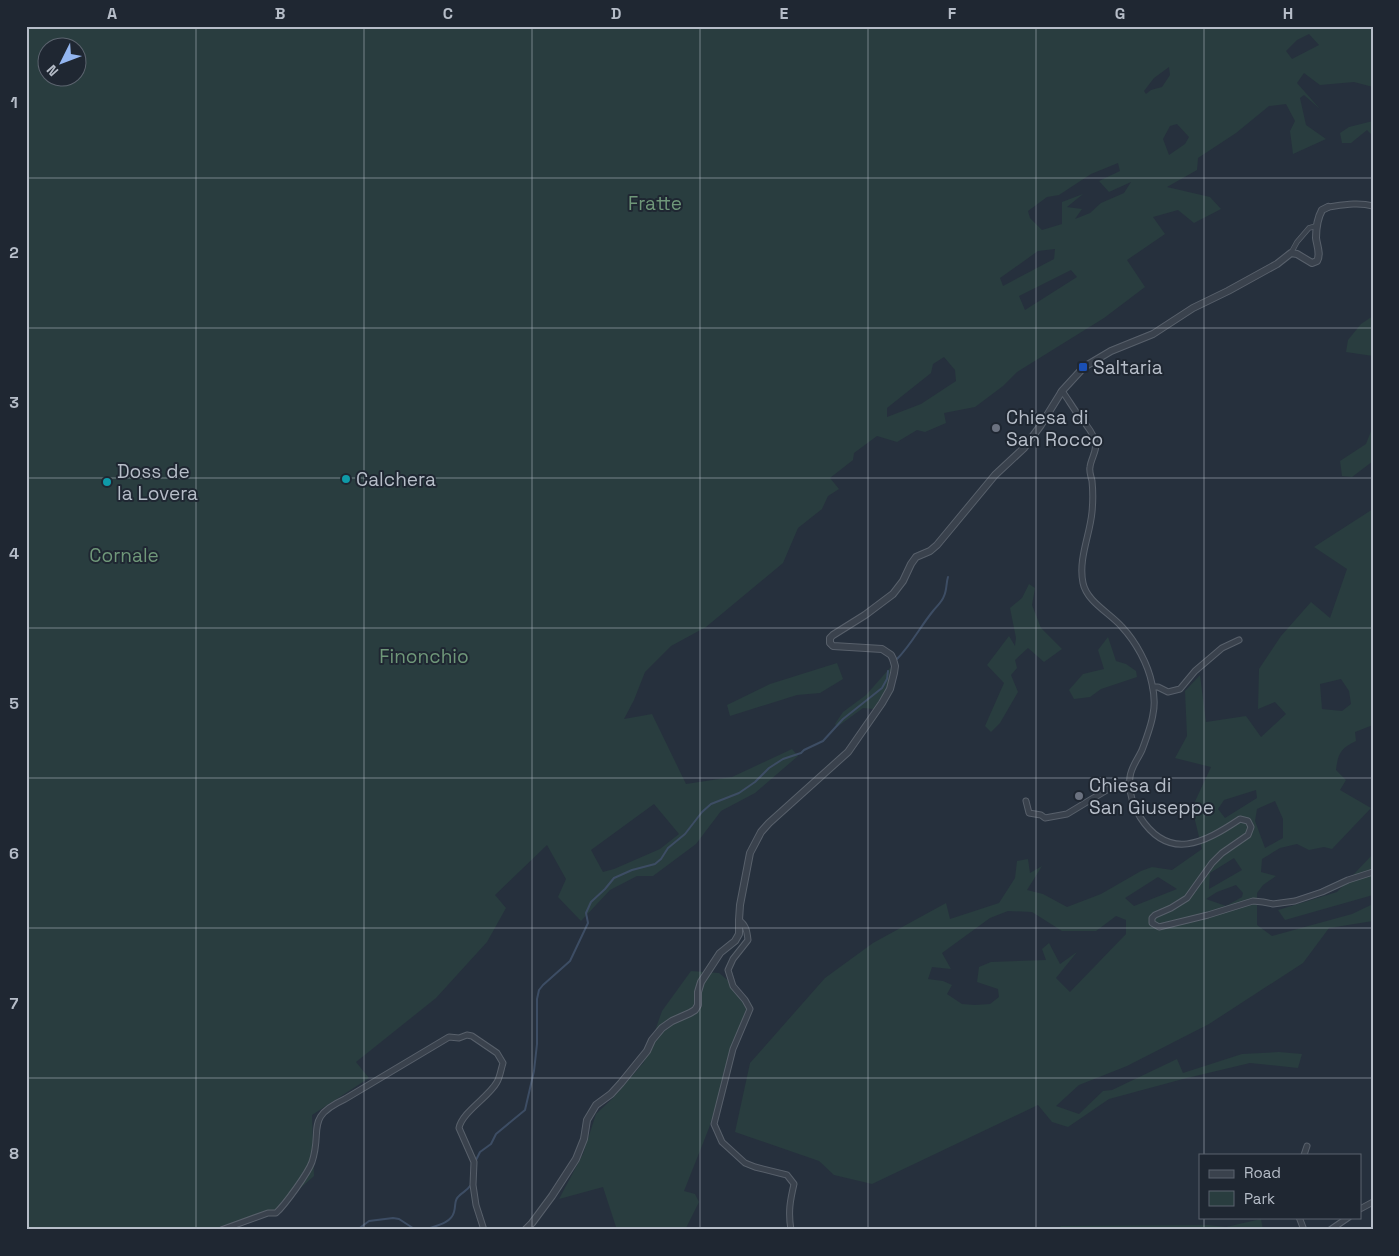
<svg xmlns="http://www.w3.org/2000/svg" width="1399" height="1256" font-family="'Space Grotesk',sans-serif">
<style>
.green{fill:#293d3f;fill-rule:evenodd}
.lines{fill:none;stroke-linecap:round;stroke-linejoin:round}
.stream{stroke:#3d4d64;stroke-width:2}
.pedestrian-casing{stroke:#58606b;stroke-width:5.5}
.minor-casing{stroke:#58606b;stroke-width:7}
.tertiary-casing{stroke:#58606b;stroke-width:8}
.pedestrian{stroke:#3a424d;stroke-width:4}
.minor{stroke:#3a424d;stroke-width:5}
.tertiary{stroke:#3a424d;stroke-width:6}
.grid{fill:none;stroke:#b6bdc8;stroke-width:1;stroke-opacity:0.55}
.transit-dot{fill:#1a4fb4;stroke:#1f2732;stroke-width:2}
.worship-dot{fill:#6b7280;stroke:#1f2732;stroke-width:2}
.culture-dot{fill:#0f9aa8;stroke:#1f2732;stroke-width:2}
.labels{text-anchor:middle;dominant-baseline:central;stroke-width:4;stroke-linejoin:round;paint-order:stroke}
.park-label{font-size:19px;fill:#6f9779;stroke:#1f2732}
.poi-label{font-size:19px;fill:#b6bdc8;stroke:#1f2732;text-anchor:start}
.neatline{fill:none;stroke:#b6bdc8;stroke-width:2}
.grid-label{font-size:16px;text-anchor:middle;font-weight:bold;fill:#b6bdc8}
</style>
<rect width="100%" height="100%" fill="#26303d"/>
<g class="green">
<path d="M26,26H1373V87L1354,82L1320,85L1304,73L1297,83L1320,109L1304,95L1300,98L1306,125L1326,139L1293,154L1290,131L1295,121L1286,104L1269,106L1236,133L1198,158L1197,170L1167,187L1210,197L1221,209L1194,223L1178,210L1153,217L1165,234L1127,260L1145,287L1104,318L1017,372L1003,386L975,407L944,413L946,423L925,432L917,430L897,442L877,436L854,453L853,460L830,478L839,489L828,496L822,509L798,528L783,563L706,627L671,646L645,672L634,700L624,719L652,714L686,784L732,777L792,749L798,756L755,793L721,811L696,844L653,876H637L610,890L581,921L558,897L566,879L547,845L495,895L506,908L487,942L436,998L356,1062L369,1078L312,1115L314,1176L277,1209L219,1227L203,1230H26ZM1309,34L1319,45L1292,59L1286,51L1297,40ZM48,48H78V78H48ZM1169,67L1170,75L1162,87L1151,90L1146,94L1144,91L1154,78ZM1177,124L1189,137L1185,144L1169,155L1163,139L1170,126ZM1118,163L1120,171L1099,181L1109,192L1131,182L1124,193L1101,203L1090,213L1075,219L1082,209L1067,207L1083,194L1062,202V224L1042,230L1030,218L1028,211L1047,197L1059,195L1091,174ZM1055,249L1054,259L1003,286L1000,278L1038,251ZM1071,270L1077,277L1025,310L1019,296ZM944,357L955,370L956,381L921,404L887,417V408L931,373L933,364ZM654,804L679,834L660,849L614,869L603,872L591,850Z"/>
<path d="M1373,121V136L1367,130L1351,143H1342L1340,133L1349,127Z"/>
<path d="M1373,316V356L1346,352L1348,340L1361,324Z"/>
<path d="M1373,426V461L1352,477L1342,476L1340,461L1366,444Z"/>
<path d="M1373,509V725L1355,732L1356,741C1341,748 1338,753 1336,770L1346,780L1340,790L1371,808L1332,849L1324,847L1309,850L1297,844L1280,848L1262,859L1261,872L1276,876L1263,885L1257,893V925L1272,936L1352,914L1373,904V921L1329,928L1303,963L1209,1024L1127,1066L1079,1085L1056,1106L1079,1114L1103,1091L1112,1090L1177,1059L1183,1073L1242,1054L1279,1052L1302,1054L1298,1068L1250,1063L1183,1079L1109,1099L1068,1127L1052,1122L1038,1105L872,1184L834,1175L819,1161L735,1132L750,1063L825,978L873,943L946,903L950,919L999,903L1015,878L1017,861L1028,859L1030,873L1042,866L1027,890L1043,894L1067,907L1101,894L1141,871L1152,867L1172,870L1202,849L1192,808L1211,767L1175,758L1187,736L1185,691L1200,675L1206,722L1246,716L1261,737L1286,714L1275,702L1258,709L1259,669L1281,636L1311,602L1330,618L1347,569L1314,547ZM1341,679L1349,691L1351,704L1342,711L1322,709L1320,684ZM1256,790L1257,798L1225,818L1218,809L1224,800ZM1275,801L1283,819V838L1265,848L1255,821L1257,809ZM1234,858L1242,870L1209,889L1210,873ZM1158,877L1177,889L1134,906L1125,898ZM1236,885L1243,893L1242,897L1226,906L1206,899L1217,892ZM1008,911L1032,912L1062,931H1096L1116,916L1126,920V934L1070,992L1056,978L1077,952L1060,964L1049,943L1042,949L1046,960L991,962L979,967L977,982L998,989L999,997L990,1004L975,1005L962,1004L947,994L952,985L943,981L928,979L932,967L951,969L942,953L990,918Z"/>
<path d="M1029,584L1035,588L1032,605L1041,628L1062,649L1044,662L1028,648L1015,660L1017,668L1011,675L1018,692L1000,723L991,732L985,726L1004,683L987,665L1009,636L1015,646L1016,638L1010,608L1022,598Z"/>
<path d="M1108,637L1116,661L1126,664L1136,671L1137,677L1101,689L1090,697L1074,699L1069,690L1083,674L1104,669L1098,650Z"/>
<path d="M837,663L843,679L820,693L797,695L730,716L727,705L770,684Z"/>
<path d="M890,668L892,671L889,687L873,709L863,708L837,727L835,724L843,712L866,695Z"/>
<path d="M1373,854V895L1285,920L1278,910L1337,892Z"/>
<path d="M691,971L719,973L736,987L748,1003L709,1128L684,1191L695,1194L699,1202L685,1230H617L603,1187L559,1199L583,1154L596,1114L613,1098L644,1062L662,1011Z"/>
<path d="M1261,1219L1263,1230H1055L1061,1226L1208,1225L1226,1227Z"/>
</g>
<g class="lines">
<g class="stream">
<path d="M897,659C911,645 920,627 933,611C937,606 942,602 944,596C947,590 946,583 948,577"/>
<path d="M476,1160L480,1152L491,1144L496,1134L525,1110L534,1071L537,1044V999L539,990L543,985L570,961L588,923L586,913L591,902L605,889L614,878L632,870L655,864L661,859L668,848L685,834L702,812L711,804L739,793L755,782L769,768L783,759L801,753L804,750L823,741L843,719L882,688L887,679L888,671"/>
<path d="M357,1230L369,1221L393,1218L399,1219L416,1230"/>
<path d="M424,1230C434,1226 451,1224 454,1212C456,1206 454,1201 458,1197C462,1192 467,1191 470,1186"/>
</g>
<defs>
<path id="pedestrian" d="M1291,253L1297,242L1309,228L1316,226"/>
<g id="minor">
<path d="M1328,207C1343,205 1358,202 1373,206"/>
<path d="M1061,392L1062,391C1068,399 1073,408 1079,416C1085,423 1093,432 1095,441C1098,450 1091,458 1090,467C1089,472 1091,476 1092,481C1093,491 1093,502 1092,512C1090,535 1078,559 1083,583C1087,602 1110,613 1122,627C1136,642 1148,664 1152,684C1154,693 1155,705 1153,714C1152,722 1145,742 1142,750C1138,759 1131,767 1130,777C1128,791 1133,805 1140,817C1169,862 1204,843 1240,819L1248,821L1251,827L1248,835L1222,853L1212,863L1187,898L1171,908L1155,915L1152,918V923L1159,927L1208,915L1253,901L1263,902L1273,904L1295,901L1322,892L1348,880L1373,872"/>
<path d="M1153,687H1158L1168,692L1180,689L1195,671L1222,648L1239,640"/>
<path d="M1026,801L1029,813L1041,815L1045,818L1067,814L1110,788L1130,783"/>
<path d="M739,920C746,925 747,931 748,940L733,959L728,970L733,986L745,1000L750,1009L733,1049L714,1124L722,1142L745,1163L755,1167L787,1175L794,1184C790,1201 788,1212 791,1230"/>
<path d="M1304,1155L1307,1146"/>
<path d="M1360,1209L1373,1202"/>
<path d="M1299,1217L1304,1230"/>
<path d="M221,1230L268,1213H276C285,1205 308,1173 312,1162C323,1129 304,1118 345,1099L449,1037L459,1038L467,1035L472,1036L497,1053L503,1063C501,1069 500,1077 497,1082C489,1097 462,1112 459,1128L474,1162L473,1185L476,1205L484,1230"/>
<path d="M1330,1230L1349,1217"/>
</g>
<path id="tertiary" d="M525,1230L532,1223L552,1196L576,1159L584,1139L587,1120L596,1105L611,1094L621,1083L647,1051L652,1040L662,1028L672,1021L690,1013L695,1010L698,1005V992L701,982L720,953L735,941L739,934V920L740,905L750,853L761,832L769,823L848,752L882,703L890,689L894,673L895,666L893,659L891,655L882,649L833,646L830,643V638L833,635L865,615L893,594L903,581L911,564L916,557L930,551L937,545L995,475L1024,448L1041,425L1062,391L1084,367L1111,351L1153,334L1193,308L1228,291L1277,264L1291,253L1297,254L1312,263L1317,261C1321,254 1317,246 1316,238C1316,227 1317,219 1322,210L1328,207"/>
</defs>
<use href="#pedestrian" class="pedestrian-casing"/>
<use href="#minor" class="minor-casing"/>
<use href="#tertiary" class="tertiary-casing"/>
<use href="#pedestrian" class="pedestrian"/>
<use href="#minor" class="minor"/>
<use href="#tertiary" class="tertiary"/>
</g>
<path class="grid" d="M196,26V1230M364,26V1230M532,26V1230M700,26V1230M868,26V1230M1036,26V1230M1204,26V1155M26,178H1373M26,328H1373M26,478H1373M26,628H1373M26,778H1373M26,928H1373M26,1078H1373M1204,1217V1230"/>
<rect class="transit-dot" x="1078" y="362" width="10" height="10" rx="2.5"/>
<g class="worship-dot">
<circle cx="996" cy="428" r="5"/>
<circle cx="1079" cy="796" r="5"/>
</g>
<g class="culture-dot">
<circle cx="346" cy="479" r="5"/>
<circle cx="107" cy="482" r="5"/>
</g>
<g class="labels">
<g class="park-label">
<text x="655" y="203">Fratte</text>
<text x="124" y="555">Cornale</text>
<text x="424" y="656">Finonchio</text>
</g>
<g class="poi-label">
<text x="1093" y="367">Saltaria</text>
<text x="1006" y="417">Chiesa di<tspan x="1006" dy="22">San Rocco</tspan></text>
<text x="117" y="471">Doss de<tspan x="117" dy="22">la Lovera</tspan></text>
<text x="356" y="479">Calchera</text>
<text x="1089" y="785">Chiesa di<tspan x="1089" dy="22">San Giuseppe</tspan></text>
</g>
</g>
<rect width="1399" height="1256" fill="none" stroke="#1f2732" stroke-width="55"/>
<rect x="1199" y="1154" width="162" height="65" fill="#1f2732" stroke="#5b636e"/>
<rect x="1209" y="1170" width="25" height="8" fill="#3a424d" stroke="#5b636e"/>
<text x="1244" y="1178" font-size="15" fill="#b6bdc8">Road</text>
<rect x="1209" y="1191" width="25" height="15" fill="#293d3f" stroke="#5b636e"/>
<text x="1244" y="1204" font-size="15" fill="#b6bdc8">Park</text>
<g transform="translate(62 62) rotate(228)"><circle r="24" fill="#1f2732" stroke="#5b636e"/>
<path d="M0-4L9 19L0 12L-9 19Z" fill="#93b6f0"/>
<text y="-8" font-size="14" font-weight="bold" text-anchor="middle" fill="#b6bdc8">N</text>
</g>
<rect x="28" y="28" width="1344" height="1200" class="neatline"/>
<g class="grid-label">
<text x="112" y="19">A</text>
<text x="280" y="19">B</text>
<text x="448" y="19">C</text>
<text x="616" y="19">D</text>
<text x="784" y="19">E</text>
<text x="952" y="19">F</text>
<text x="1120" y="19">G</text>
<text x="1288" y="19">H</text>
<text x="14" y="108">1</text>
<text x="14" y="258">2</text>
<text x="14" y="408">3</text>
<text x="14" y="559">4</text>
<text x="14" y="709">5</text>
<text x="14" y="859">6</text>
<text x="14" y="1009">7</text>
<text x="14" y="1159">8</text>
</g>
</svg>
